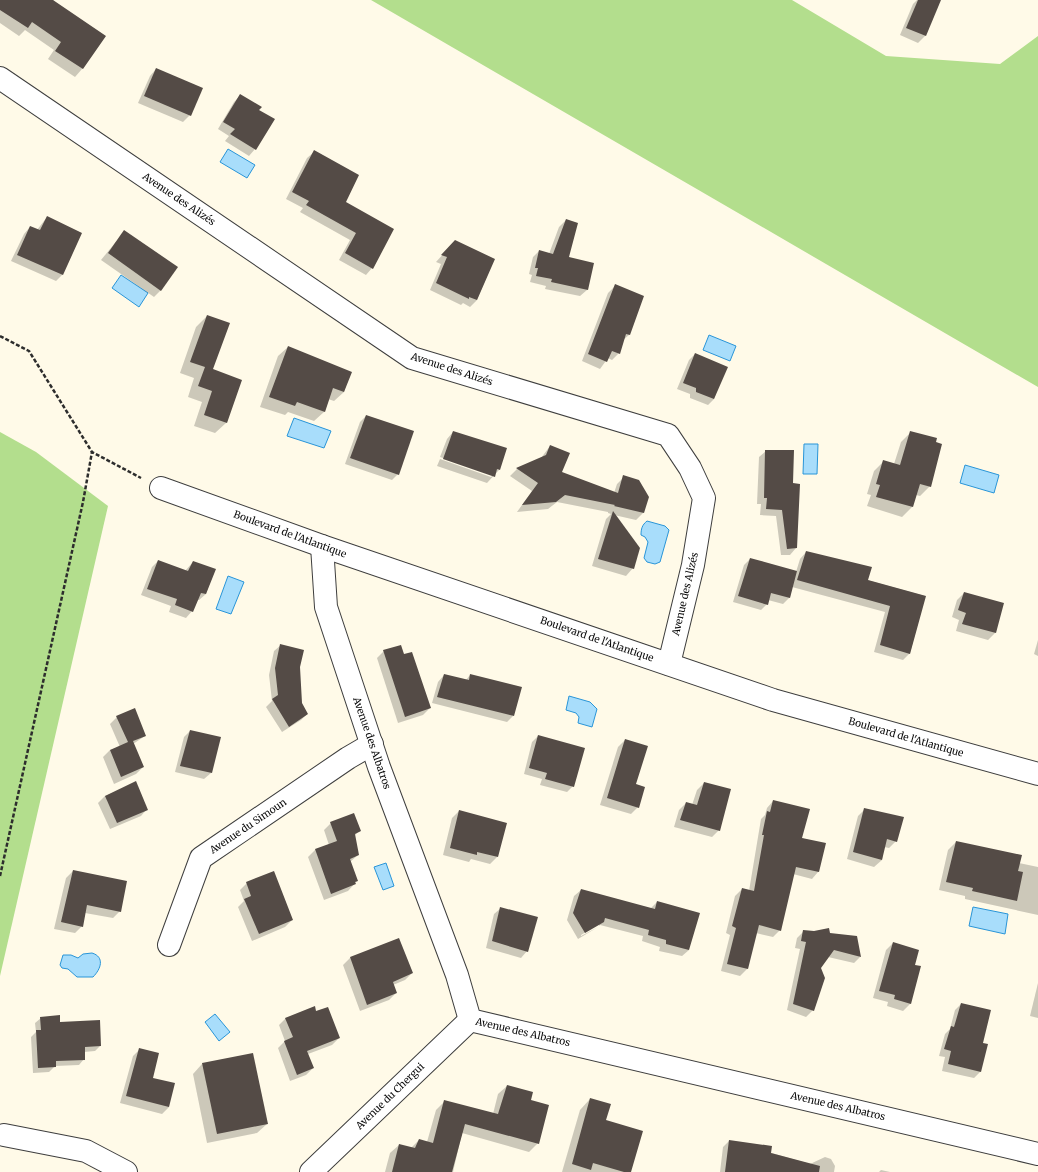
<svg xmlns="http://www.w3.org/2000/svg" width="1038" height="1172" font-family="Merriweather,serif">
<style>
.forest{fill:#b3de8d}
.water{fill:#a8ddfb;stroke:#2995d8}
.shadow{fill:#0003}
.building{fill:#544b46}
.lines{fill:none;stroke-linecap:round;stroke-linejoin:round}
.minor-casing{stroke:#3e3e3e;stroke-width:24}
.path{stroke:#2d2d2d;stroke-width:2.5;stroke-dasharray:4 2;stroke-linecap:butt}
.minor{stroke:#fff;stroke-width:22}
.labels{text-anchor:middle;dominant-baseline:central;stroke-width:4;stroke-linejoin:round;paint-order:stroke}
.street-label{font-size:10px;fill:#0b0b0b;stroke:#fff}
</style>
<rect width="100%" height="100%" fill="#fffae8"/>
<g class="forest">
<path d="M371,0H792L886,56L1000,64L1038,36V387Z"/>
<path d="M0,432L36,452L108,506L0,976Z"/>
</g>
<g class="water">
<path d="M228,149L255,165L247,178L220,162Z"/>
<path d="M121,275L148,293L139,307L112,288Z"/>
<path d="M709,335L736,346L730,361L703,350Z"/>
<path d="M294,418L331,431L324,448L287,436Z"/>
<path d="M804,444H818L817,474H803Z"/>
<path d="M965,465L999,475L994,493L960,483Z"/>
<path d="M647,521L665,526L669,530L660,562L655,564L647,562L644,558L648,542L645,537L641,535C641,529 642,525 647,521Z"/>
<path d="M228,576L244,582L231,614L216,609Z"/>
<path d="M569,696L590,702L597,709L592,727L578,723L579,717L576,713L566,710Z"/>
<path d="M386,863L394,886L383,890L374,867Z"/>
<path d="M973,907L1008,914L1005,934L969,926Z"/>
<path d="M92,953C105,957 101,969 93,977H77L68,969L62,968L60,965L63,955H71L78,958L83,954Z"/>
<path d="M215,1014L230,1032L219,1041L205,1022Z"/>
</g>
<g class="shadow">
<path d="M0,0H54L53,1L105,36L82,69L75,77L48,59L54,50L25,30L19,36L0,23Z"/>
<path d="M917,0H928L925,36L918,43L900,35L913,4Z"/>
<path d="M156,69L190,115L183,122L138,103L150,76Z"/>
<path d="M241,95L255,149L249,156L225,141L229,136L218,129L234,102Z"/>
<path d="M314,152L345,203L372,268L366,275L339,260L350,240L300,212L303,208L286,199L307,158Z"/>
<path d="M47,217L81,233L62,275L56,281L11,261L24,234L30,227L37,230Z"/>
<path d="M566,220L568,258L587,290L580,296L545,289L546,286L530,282L532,275L529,274L533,257L539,251L549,254L559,227Z"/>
<path d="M124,232L161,290L154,297L101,260Z"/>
<path d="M455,241L494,259L477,300L470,307L463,303L461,305L430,290L441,264L436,262Z"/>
<path d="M615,286L629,335L622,341L619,353L612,360L608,358L600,369L582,361L608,293Z"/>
<path d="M207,316L212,370L226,423L215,433L194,426L202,402L188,397L194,378L180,373L196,327Z"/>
<path d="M288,347L350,372L344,392L334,401L328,399L324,412L314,421L288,412L285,415L260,407L278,356Z"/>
<path d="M695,354L726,367L714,399L708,405L690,398V394L677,389L689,360Z"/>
<path d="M366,416L398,474L392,480L345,464L360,422Z"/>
<path d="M453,432L499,470L487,483L437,466L440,459L491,477L493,475L440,457L447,439Z"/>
<path d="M911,432L930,486L920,496L916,495L912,507L902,517L867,506L871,495L867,494L874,471L884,461L894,464L901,442Z"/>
<path d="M550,446L561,473L614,493L617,484L624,477L648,497L643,513L636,520L614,515L633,568L626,576L592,566L606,519L611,514L608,513V512L557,502L548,509L517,512L532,491L510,476L517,469L541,458Z"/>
<path d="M766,451L792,484L796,548L790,555H781L776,516L760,515L761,504H757L759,457Z"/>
<path d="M806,552L867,580L925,596L910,653L903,660L874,652L885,612L792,587L790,597L783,604L768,600L767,604L761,610L733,602L744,565L750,559L796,572L800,559Z"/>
<path d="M158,561L185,571L193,562L214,570L206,594L199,600H197L192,611L186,618L169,612L171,606L141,595L152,567Z"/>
<path d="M964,593L1003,604L995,633L988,640L956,631L959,620L952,617L957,600Z"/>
<path d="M1038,640V656L1034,654Z"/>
<path d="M281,645L299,667L301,703L307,714L301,720L282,732L266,707L272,701L269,675L274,651Z"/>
<path d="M384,651L430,708L423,715L398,723L377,658Z"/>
<path d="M444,675L466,680L470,675L513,716L507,722L432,703L438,682Z"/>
<path d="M117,717L145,736L133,744L143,767L136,774L114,784L103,757L110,750L120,747L110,724Z"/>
<path d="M190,731L211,773L204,779L175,772L184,737Z"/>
<path d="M538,736L573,786L567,792L540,785L542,779L524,774L532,742Z"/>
<path d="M625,740L635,785L638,807L631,814L600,805L618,747Z"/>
<path d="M136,783L147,809L141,816L110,829L98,803L105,796Z"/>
<path d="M704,783L719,830L712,837L674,827L679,810L686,803L692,805L697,790Z"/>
<path d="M773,801L801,838L824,844L818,872L812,879L793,874L780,930L773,937L756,933L747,969L740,976L721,971L730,935L726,933L735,896L742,889L749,891L761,819L765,815L767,808Z"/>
<path d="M865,809L896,841L889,848L884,847L882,860L874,867L847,859L858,816Z"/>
<path d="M459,811L497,857L490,864L471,859L469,862L443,855L452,818Z"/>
<path d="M331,823L359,831L354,836L358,855L350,862L357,881L348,891L324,900L308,857L315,850L329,845L324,830Z"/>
<path d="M956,842L1019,863L1038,867V915L965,899V896L939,890L948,850Z"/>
<path d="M73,871L120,911L113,918L85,913L82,926L75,933L54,929L66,878Z"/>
<path d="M247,883L292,920L285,927L252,941L238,907L244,901L240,890Z"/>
<path d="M581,890L650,909L657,902L689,950L682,956L659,951L660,947L642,941L643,936L600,925L599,926V924L581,935V936L598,927L578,939L567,920L574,896Z"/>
<path d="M501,908L527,951L521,958L486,948L494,914Z"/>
<path d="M804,931L829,934L860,957L854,963L828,957L820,968L813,1010L806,1017L787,1010L800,949L795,948L797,938Z"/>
<path d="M398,939L412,973L405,980L393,985L396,993L389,1000L360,1011L343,965L350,958Z"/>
<path d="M893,943L914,965L920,967L910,1004L903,1011L887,1006L888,1002L873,998L886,950Z"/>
<path d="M1038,983V1018L1030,1016Z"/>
<path d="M961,1004L982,1043L980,1072L974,1078L942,1071L945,1057L939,1056L945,1034L950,1029L955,1010Z"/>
<path d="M316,1012L339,1038L332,1045L308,1054L313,1068L306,1075L290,1081L278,1048L285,1041L279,1025L286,1018Z"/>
<path d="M41,1018L59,1023L100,1046L95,1051L84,1052V1059L79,1065L55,1066L49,1072L33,1073L31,1037L36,1032L35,1023Z"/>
<path d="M140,1049L151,1078L169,1107L162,1114L120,1103L133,1056Z"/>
<path d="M202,1064L267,1124L257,1133L207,1143L193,1074Z"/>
<path d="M507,1086L530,1100L538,1143L529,1152L462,1133L453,1172H385L390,1153L399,1145L411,1148L419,1140L427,1142L436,1110L444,1102L493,1114L498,1094Z"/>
<path d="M590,1099L605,1121L630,1172H562L580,1110Z"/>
<path d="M729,1141L810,1164L825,1157L831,1159L835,1166L834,1172H720L723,1147Z"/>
<path d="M881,1170L890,1172H879Z"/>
</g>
<g class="building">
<path d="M0,0H53L106,36L83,69L55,51L61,42L32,22L28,28L0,10Z"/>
<path d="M918,0H941L926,36L906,28Z"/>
<path d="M156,68L203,88L191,116L144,96Z"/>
<path d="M240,94L262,107L259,110L275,119L256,150L230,134L235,129L223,122Z"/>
<path d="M314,150L359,175L346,202L394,229L373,269L345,253L356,233L306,205L309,201L292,192Z"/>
<path d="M47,216L82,233L63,275L17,255L30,226L40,230Z"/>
<path d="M566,219L578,223L569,257L594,263L588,290L551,282L552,279L536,276L538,268H535L539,250L553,254Z"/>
<path d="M124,230L178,267L161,291L108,253Z"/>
<path d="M455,240L495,259L477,300L469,297V299L436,283L447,257L441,255Z"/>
<path d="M615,284L644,296L630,335L626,334L620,354L612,351L607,362L588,354Z"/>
<path d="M207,315L230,323L213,369L242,380L227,423L204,415L212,391L198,386L205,367L190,362Z"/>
<path d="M288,346L352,372L344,392L333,388L325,412L297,402L295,406L269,397Z"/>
<path d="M695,353L728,367L714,399L696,392V388L683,383Z"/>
<path d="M366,415L414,431L399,475L350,458Z"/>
<path d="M453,431L507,448L500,470L497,469L495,477L443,459Z"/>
<path d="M910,431L937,438L936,442L942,444L931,487L920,484L913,507L876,497L880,485L876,484L883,460L900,465Z"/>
<path d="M550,445L570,453L562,472L618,493L623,475L639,480L649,497L644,513L614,506L615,505L565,495L556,502L522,505L538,483L516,468L546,455Z"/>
<path d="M765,450H794L793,483L800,484L797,548L787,549L782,510L766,509L767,498H764Z"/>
<path d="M613,511L640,548L634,569L598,559Z"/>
<path d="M806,551L872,567L868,580L926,596L910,654L880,645L890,606L797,580Z"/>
<path d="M750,558L797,571L790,598L771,593L768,605L738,596Z"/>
<path d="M158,560L188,571L193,561L216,569L206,594L201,593L193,612L175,605L177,599L147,589Z"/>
<path d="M964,592L1004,603L996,633L962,624L966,613L958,610Z"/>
<path d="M280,644L304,650L300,667L302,703L308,714L289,727L272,699L278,695L275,668Z"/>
<path d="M401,645L404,654L412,652L431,708L405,717L383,650Z"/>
<path d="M444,674L469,680L470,674L522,687L514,716L437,697Z"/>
<path d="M135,708L146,736L133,741L144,767L121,777L110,750L128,742L116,716Z"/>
<path d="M190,730L221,737L212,773L180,766Z"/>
<path d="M538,735L585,748L574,787L545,779L547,773L529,768Z"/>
<path d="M625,739L648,746L636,784L645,787L639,808L607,798Z"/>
<path d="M136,781L148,810L117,823L105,796Z"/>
<path d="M704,782L731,789L720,831L680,820L686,802L697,805Z"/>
<path d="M773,800L810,809L802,838L826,843L819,872L796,867L781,931L759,925L748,969L727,964L736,928L732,926L742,888L754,891L764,835H762L767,811L770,812Z"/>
<path d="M864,808L904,817L897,842L887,839L882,860L853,852Z"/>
<path d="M459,810L507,823L498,857L477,852V855L450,848Z"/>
<path d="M354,813L361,831L355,834L359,855L350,859L358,881L355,882L356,884L331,894L315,849L337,841L330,822Z"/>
<path d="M956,841L1022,855L1018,871L1023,872L1017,901L972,891L973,888L946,882Z"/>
<path d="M73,870L127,881L121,912L87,905L83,927L61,922Z"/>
<path d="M274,871L293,920L259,934L244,899L251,896L246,882Z"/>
<path d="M581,889L655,909L657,901L700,913L689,950L666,944V940L648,935L649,930L605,918L604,922L585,933L573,913Z"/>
<path d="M500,907L538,917L528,952L492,941Z"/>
<path d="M829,928L830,933L857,936L861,957L834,950L821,968L825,978L814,1011L793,1004L806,942L801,941L803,930L814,931Z"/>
<path d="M399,938L413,973L393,982L397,993L367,1005L350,957Z"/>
<path d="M893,942L919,950L915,965L921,966L911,1004L894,999L895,995L879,991Z"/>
<path d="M961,1003L991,1010L983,1043L988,1044L981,1072L948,1064L951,1051L944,1049L951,1026L954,1027Z"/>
<path d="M315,1006L316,1011L328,1007L340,1038L307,1051L314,1068L297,1075L284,1041L293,1037L285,1018Z"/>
<path d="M60,1015V1022L100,1020L101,1046L85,1047V1060L56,1061V1067L38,1068L36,1030H41L40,1017Z"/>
<path d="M139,1048L159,1053L153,1078L175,1083L169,1107L126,1096Z"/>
<path d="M253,1053L268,1124L217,1134L202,1063Z"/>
<path d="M507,1085L533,1092L531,1100L549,1105L539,1144L465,1124L452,1172H392L399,1144L415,1148L419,1139L433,1143L444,1100L498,1114Z"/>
<path d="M590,1098L611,1104L606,1120L643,1131L631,1172H624L593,1163L591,1170L572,1164Z"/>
<path d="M729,1140L772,1146L771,1153L820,1166L819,1172H725Z"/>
</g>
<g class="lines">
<defs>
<g id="minor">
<path d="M0,78L412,358L668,435L690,468L704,498L693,565L669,664"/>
<path d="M161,488L322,546L773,700L1038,774"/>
<path d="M322,546L326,607L379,767L457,975L470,1020L1038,1154"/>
<path d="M169,945L201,858L348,758L372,744"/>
<path d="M4,1135L86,1151L126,1172"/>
<path d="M311,1172L470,1020"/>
</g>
</defs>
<use href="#minor" class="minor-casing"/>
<g class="path">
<path d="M0,336L29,351L92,452L141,478"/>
<path d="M0,876L83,502L92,452"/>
</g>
<use href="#minor" class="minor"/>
</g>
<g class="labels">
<g class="street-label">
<text transform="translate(179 199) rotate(34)">Avenue des Alizés</text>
<text transform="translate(452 369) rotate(18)">Avenue des Alizés</text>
<text transform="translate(290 534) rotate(20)">Boulevard de l'Atlantique</text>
<text transform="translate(685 594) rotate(-77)">Avenue des Alizés</text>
<text transform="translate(597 639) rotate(19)">Boulevard de l'Atlantique</text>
<text transform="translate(906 737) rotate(16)">Boulevard de l'Atlantique</text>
<text transform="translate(372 743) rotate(71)">Avenue des Albatros</text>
<text transform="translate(248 826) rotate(-34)">Avenue du Simoun</text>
<text transform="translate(523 1032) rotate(13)">Avenue des Albatros</text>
<text transform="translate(390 1096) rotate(-44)">Avenue du Chergui</text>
<text transform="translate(838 1106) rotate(13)">Avenue des Albatros</text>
</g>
</g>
</svg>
